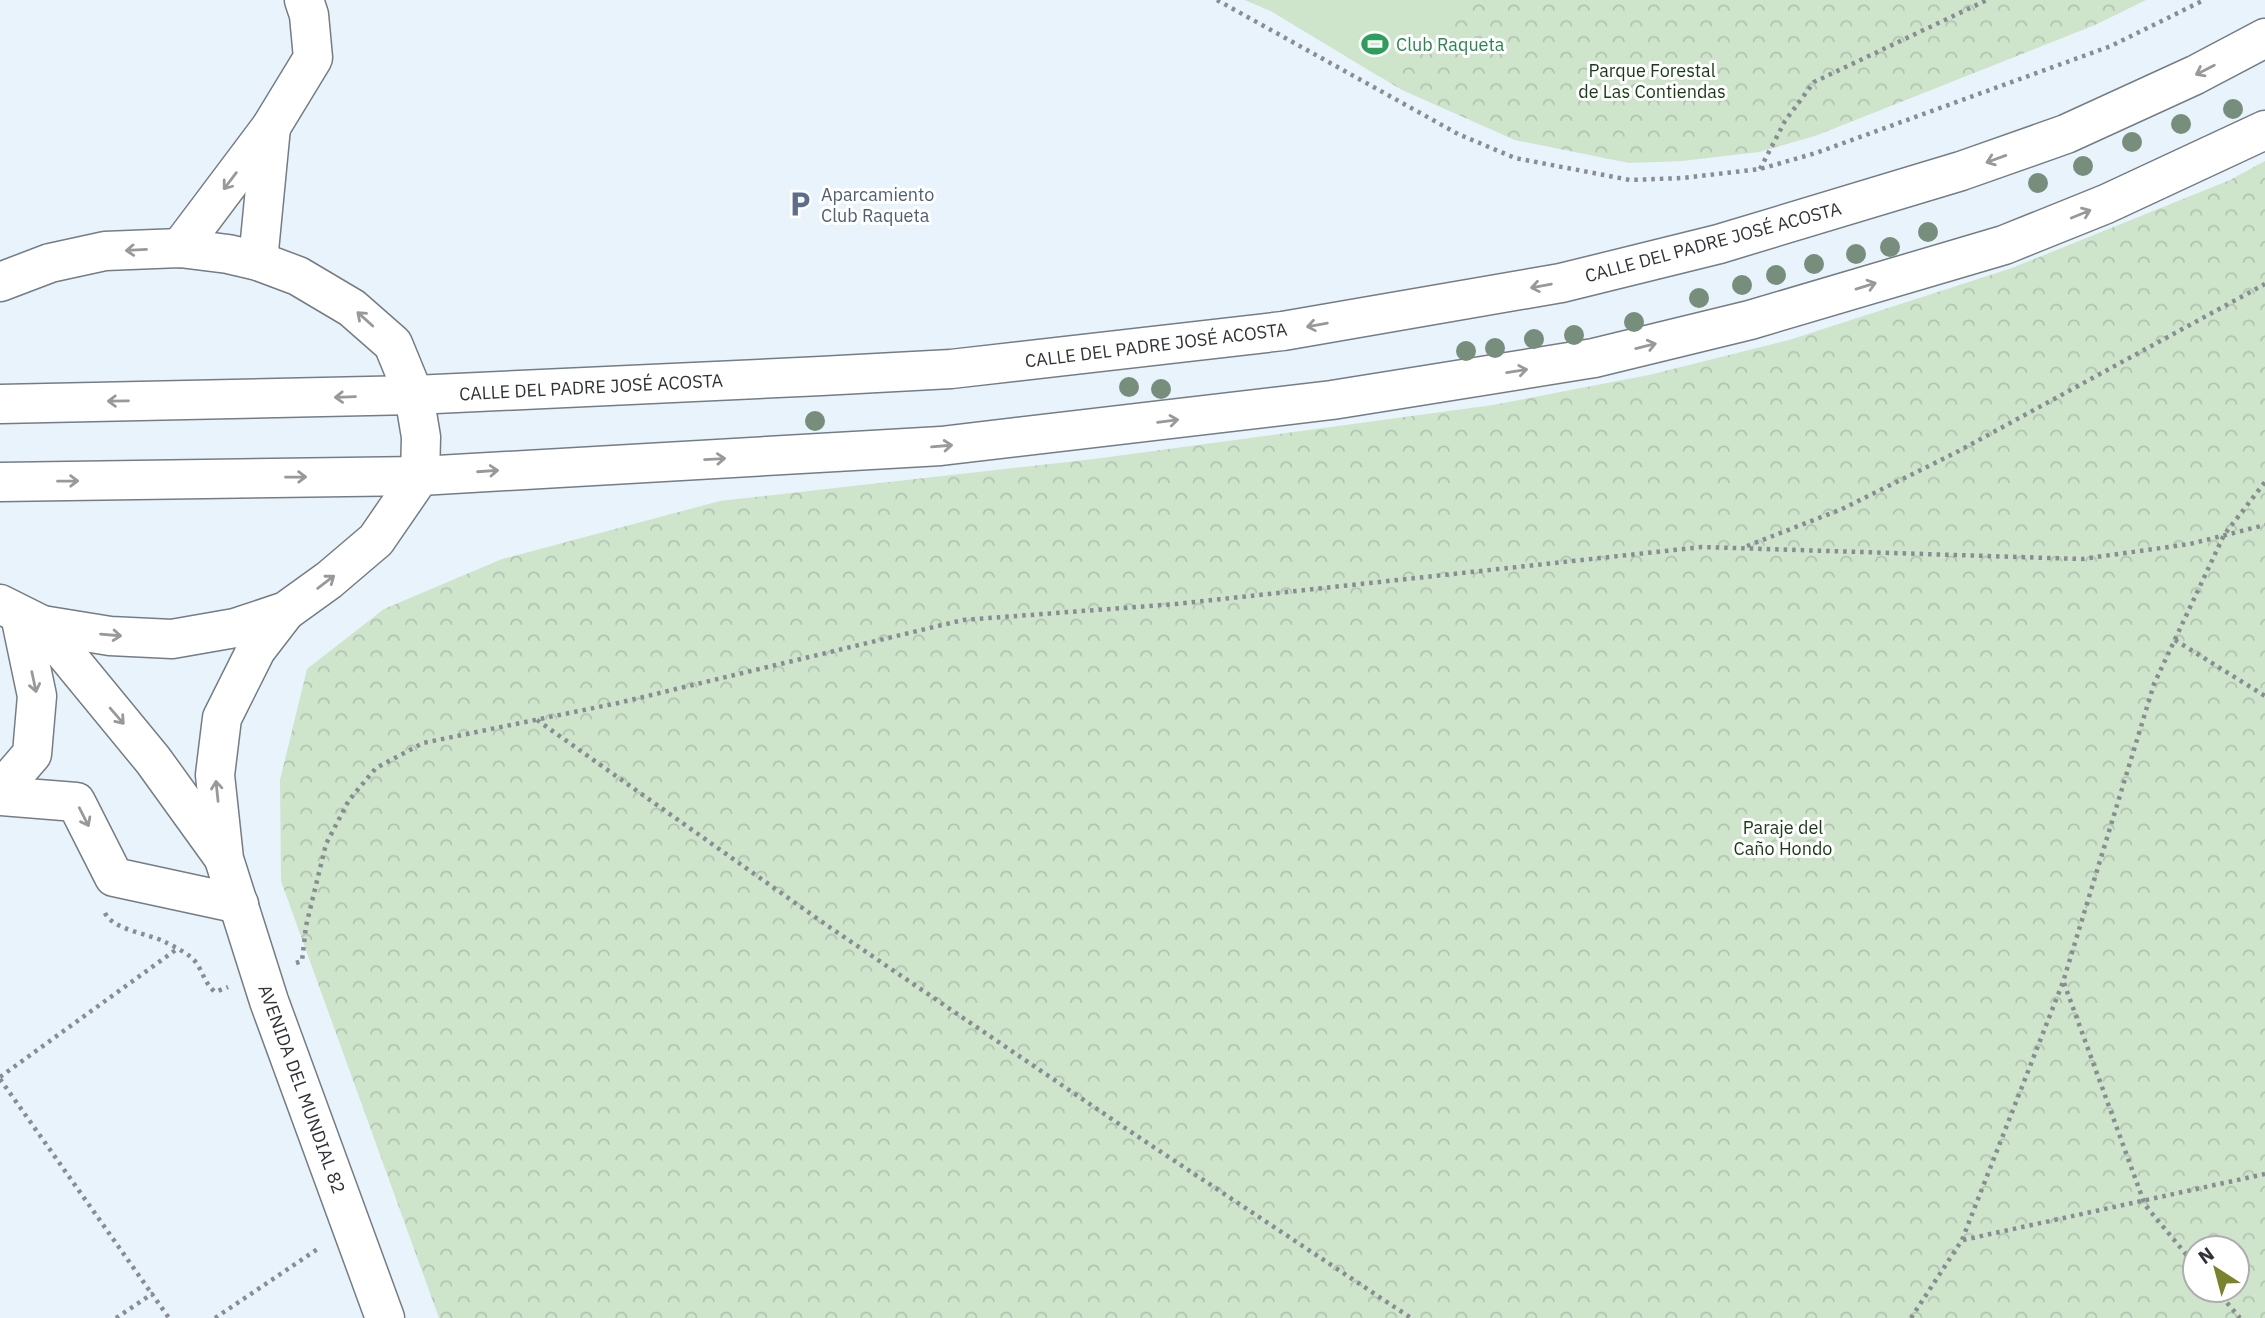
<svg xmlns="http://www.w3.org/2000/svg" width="2265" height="1318" font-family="'IBM Plex Sans',sans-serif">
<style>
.park{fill:url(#park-crowns);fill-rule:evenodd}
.pitch{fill:#cee4cb}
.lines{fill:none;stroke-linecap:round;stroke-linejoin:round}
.minor-casing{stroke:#747d84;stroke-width:41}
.major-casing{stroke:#747d84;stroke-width:41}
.highway-casing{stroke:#747d84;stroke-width:41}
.path{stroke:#878d93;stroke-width:4.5;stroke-dasharray:3.5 5;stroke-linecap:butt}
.minor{stroke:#fff;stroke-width:38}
.major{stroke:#fff;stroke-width:38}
.highway{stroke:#fff;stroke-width:38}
.tree{fill:#768e7b}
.oneway{stroke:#98999b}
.labels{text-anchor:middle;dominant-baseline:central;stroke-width:6;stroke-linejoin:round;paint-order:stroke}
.leisure-label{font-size:18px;fill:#27864d;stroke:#fff;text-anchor:start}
.park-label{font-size:18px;fill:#173c13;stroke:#fff}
.service-label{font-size:18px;fill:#4e5e75;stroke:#fff;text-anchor:start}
.street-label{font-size:18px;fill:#303337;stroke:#fff}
</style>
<defs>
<pattern id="park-crowns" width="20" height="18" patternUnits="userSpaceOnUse" patternTransform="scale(1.75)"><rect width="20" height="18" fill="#cee4cb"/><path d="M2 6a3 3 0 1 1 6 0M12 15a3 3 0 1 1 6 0" fill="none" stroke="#b1c4af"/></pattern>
</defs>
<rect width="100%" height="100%" fill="#e9f3fb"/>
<g class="park">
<path d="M1245,0H2146L2095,25L1815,136L1759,152L1682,161L1629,163L1515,140L1402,90L1271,11Z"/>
<path d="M2265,161V1318H439L281,881L280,780L307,669L384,609L502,559L720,501L1094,459L1493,405L1649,375L1789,340L2012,268L2230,180ZM2237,1248V1290H2195V1248Z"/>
</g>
<path class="pitch" d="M1245,0H1482L1380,77L1271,11Z"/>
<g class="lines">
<defs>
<g id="minor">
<path d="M180,248L271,127L313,58L309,15L304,0"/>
<path d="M258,261L271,127"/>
<path d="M0,791L32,754L37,696L20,615"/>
<path d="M0,796L76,802L114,877L239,904"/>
</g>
<g id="major">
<path d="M0,282L50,263L105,251L180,248L228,254L258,261L298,276L352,308L393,344L414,395L421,437L420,476L376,540L329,580L286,611L235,628L172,639L110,636L42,625L0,604"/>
<path d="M286,611L256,650L222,718L215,775L224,859L269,1001L385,1318"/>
<path d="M42,625L153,760L223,857"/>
</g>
<g id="highway">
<path d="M0,404L414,395L821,376L951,369L1283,331L1561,283L1719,244L1961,171L2066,134L2195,75L2265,38"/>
<path d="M0,482L420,476L941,446L1332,400L1594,358L1750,320L2004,245L2106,204L2265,130"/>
</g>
</defs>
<use href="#minor" class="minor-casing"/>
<use href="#major" class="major-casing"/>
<use href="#highway" class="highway-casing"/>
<g class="path">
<path d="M1217,0L1458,134L1515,158L1630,180L1683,178L1760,169L1816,153L2111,46L2204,0"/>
<path d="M1760,169L1785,121L1814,82L1987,0"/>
<path d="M1747,546L1842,509L1955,453L2265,284"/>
<path d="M2175,640L2265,696"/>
<path d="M537,720L825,924L1122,1126L1411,1318"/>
<path d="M105,913C113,930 150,934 165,942C175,947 192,955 197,964C204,975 205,983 215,992L228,987"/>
<path d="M296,963L302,961L306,926L326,844L349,800L376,768L423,743L618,703L963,620L1176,604L1702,547L2082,559L2190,544L2265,525"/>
<path d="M2064,983L2145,1205L2195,1265"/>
<path d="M0,1077L177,949"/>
<path d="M0,1079L152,1294"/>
<path d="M1963,1240L2265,1174"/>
<path d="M2216,1290L2240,1318"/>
<path d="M116,1318L152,1294L169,1318"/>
<path d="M215,1318L319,1248"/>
<path d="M1911,1318L1962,1240L2063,982L2154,684L2224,535L2265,482"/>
</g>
<use href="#minor" class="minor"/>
<use href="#major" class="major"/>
<use href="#highway" class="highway"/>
</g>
<g class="tree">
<circle cx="2233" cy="109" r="10"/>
<circle cx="2181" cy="124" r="10"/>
<circle cx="2132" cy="142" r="10"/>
<circle cx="2083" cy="166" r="10"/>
<circle cx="2038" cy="183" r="10"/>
<circle cx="1928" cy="232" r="10"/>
<circle cx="1890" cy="247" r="10"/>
<circle cx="1856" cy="254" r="10"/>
<circle cx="1814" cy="264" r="10"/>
<circle cx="1776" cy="275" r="10"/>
<circle cx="1742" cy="285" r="10"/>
<circle cx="1699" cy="298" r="10"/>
<circle cx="1634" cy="322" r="10"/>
<circle cx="1574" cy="335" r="10"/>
<circle cx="1534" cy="339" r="10"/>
<circle cx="1495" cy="348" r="10"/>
<circle cx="1466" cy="351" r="10"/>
<circle cx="1129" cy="387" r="10"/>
<circle cx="1161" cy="389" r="10"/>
<circle cx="815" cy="421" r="10"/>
</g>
<defs><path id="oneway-shaft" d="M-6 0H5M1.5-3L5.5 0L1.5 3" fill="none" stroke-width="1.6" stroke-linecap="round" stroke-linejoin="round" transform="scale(1.75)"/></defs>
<g class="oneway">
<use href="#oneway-shaft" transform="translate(2205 70) rotate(153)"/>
<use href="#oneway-shaft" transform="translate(1996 159) rotate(160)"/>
<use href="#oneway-shaft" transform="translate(230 181) rotate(127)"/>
<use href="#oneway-shaft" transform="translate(2081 214) rotate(-22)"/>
<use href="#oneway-shaft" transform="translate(136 250) rotate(177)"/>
<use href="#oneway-shaft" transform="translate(1541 286) rotate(170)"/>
<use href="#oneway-shaft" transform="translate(1866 286) rotate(-17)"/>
<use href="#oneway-shaft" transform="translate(365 319) rotate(-138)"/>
<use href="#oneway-shaft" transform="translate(1317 325) rotate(170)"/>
<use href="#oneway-shaft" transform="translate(1646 346) rotate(-14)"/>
<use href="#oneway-shaft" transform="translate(1517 371) rotate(-9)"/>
<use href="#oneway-shaft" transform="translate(345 397) rotate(178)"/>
<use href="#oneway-shaft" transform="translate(118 401) rotate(179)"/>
<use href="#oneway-shaft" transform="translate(1168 421) rotate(-7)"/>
<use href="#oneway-shaft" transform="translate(942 446) rotate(-5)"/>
<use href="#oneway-shaft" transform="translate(715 459) rotate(-3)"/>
<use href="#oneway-shaft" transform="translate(488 471) rotate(-4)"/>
<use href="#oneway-shaft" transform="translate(296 477) rotate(-1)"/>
<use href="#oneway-shaft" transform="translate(68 481) rotate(-1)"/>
<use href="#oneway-shaft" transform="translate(326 582) rotate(-37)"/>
<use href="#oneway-shaft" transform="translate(111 635) rotate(5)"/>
<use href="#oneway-shaft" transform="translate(34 682) rotate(78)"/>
<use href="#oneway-shaft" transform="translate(117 716) rotate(49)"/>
<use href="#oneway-shaft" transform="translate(217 791) rotate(-96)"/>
<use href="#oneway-shaft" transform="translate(84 817) rotate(63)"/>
</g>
<defs>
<symbol id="stadium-bare" viewBox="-9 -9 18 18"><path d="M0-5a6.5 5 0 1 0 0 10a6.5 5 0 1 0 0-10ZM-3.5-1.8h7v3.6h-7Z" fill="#2e9e5b" stroke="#fff" stroke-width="2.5" paint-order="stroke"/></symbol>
<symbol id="parking-bare" viewBox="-9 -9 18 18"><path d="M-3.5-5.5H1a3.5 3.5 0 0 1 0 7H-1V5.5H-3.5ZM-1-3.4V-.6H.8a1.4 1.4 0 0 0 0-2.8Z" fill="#5c6f8a" stroke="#fff" stroke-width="2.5" paint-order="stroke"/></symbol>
</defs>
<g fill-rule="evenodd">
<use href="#stadium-bare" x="1356" y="25" width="38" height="38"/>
<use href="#parking-bare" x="781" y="185" width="38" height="38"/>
</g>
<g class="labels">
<g class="leisure-label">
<text x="1396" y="44">Club Raqueta</text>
</g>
<g class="park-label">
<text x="1652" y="70">Parque Forestal<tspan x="1652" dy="21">de Las Contiendas</tspan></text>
<text x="1783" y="827">Paraje del<tspan x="1783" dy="21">Caño Hondo</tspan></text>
</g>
<g class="service-label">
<text x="821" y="194">Aparcamiento<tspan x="821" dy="21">Club Raqueta</tspan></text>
</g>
<g class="street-label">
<text transform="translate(1713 242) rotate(-15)">CALLE DEL PADRE JOSÉ ACOSTA</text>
<text transform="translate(1156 345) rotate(-7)">CALLE DEL PADRE JOSÉ ACOSTA</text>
<text transform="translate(591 387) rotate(-3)">CALLE DEL PADRE JOSÉ ACOSTA</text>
<text transform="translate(302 1089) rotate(70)">AVENIDA DEL MUNDIAL 82</text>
</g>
</g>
<g transform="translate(2216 1269) rotate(324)"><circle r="33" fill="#ffffff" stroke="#acadaf" stroke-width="2"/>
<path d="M0-5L12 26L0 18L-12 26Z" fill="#7a822e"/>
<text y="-10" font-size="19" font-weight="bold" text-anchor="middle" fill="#303337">N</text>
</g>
</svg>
